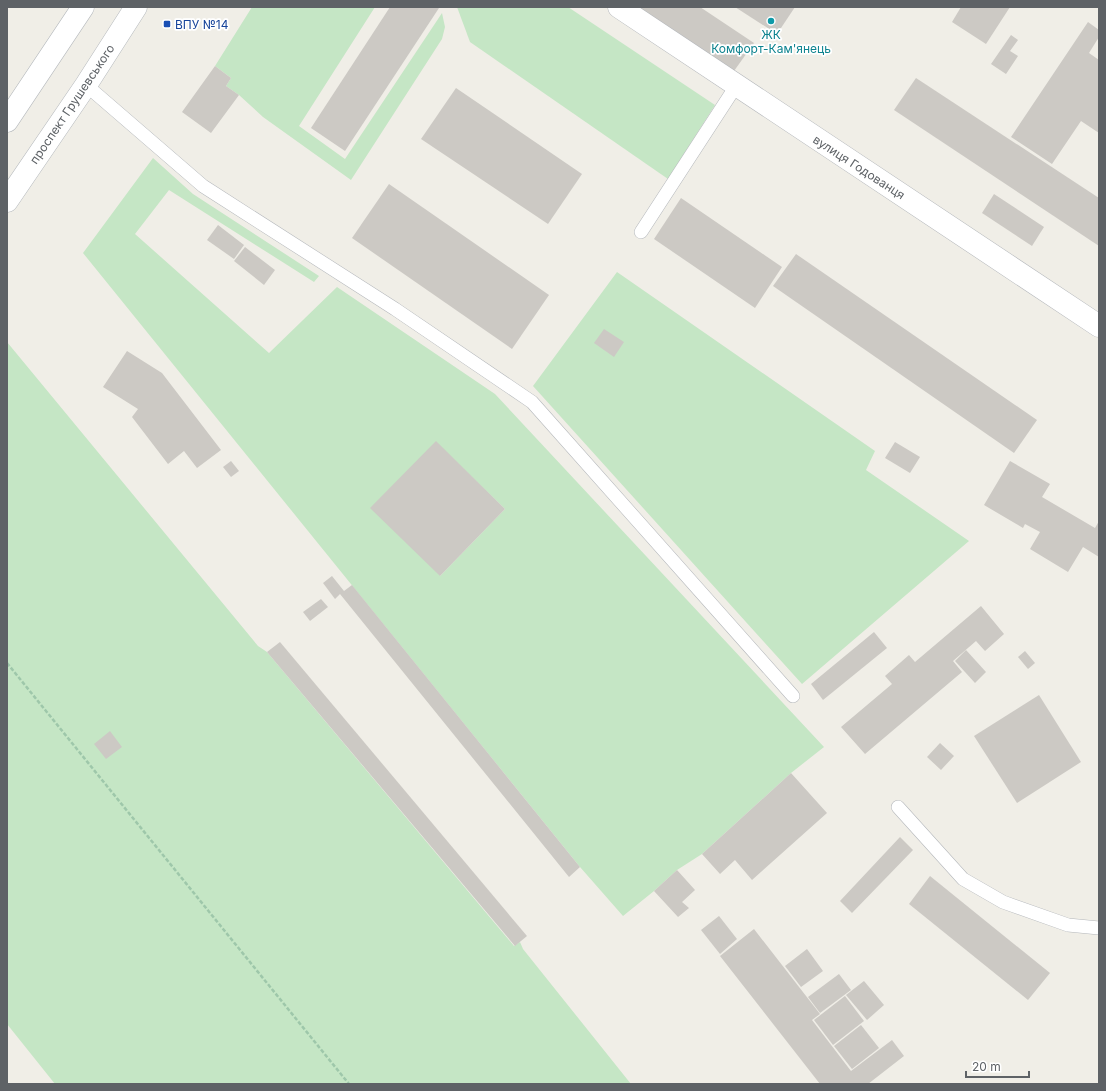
<svg xmlns="http://www.w3.org/2000/svg" width="1106" height="1091" font-family="Inter,sans-serif">
<style>
.green{fill:#c5e6c5;fill-rule:evenodd}
.building{fill:#ccc9c4}
.lines{fill:none;stroke-linecap:round;stroke-linejoin:round}
.lane-casing{stroke:#b4b7bb;stroke-width:14}
.street-casing{stroke:#b4b7bb;stroke-width:23}
.secondary-casing{stroke:#b5b9bd;stroke-width:23}
.path{stroke:#9ec7aa;stroke-width:2.5;stroke-dasharray:4 2;stroke-linecap:butt}
.lane{stroke:#fff;stroke-width:13}
.street{stroke:#fff;stroke-width:22}
.secondary{stroke:#fff;stroke-width:22}
.culture-dot{fill:#0f9aa8;stroke:#fff;stroke-width:1.5}
.transit-dot{fill:#1a4fb4;stroke:#fff;stroke-width:1.5}
.labels{text-anchor:middle;dominant-baseline:central;stroke-width:3.5;stroke-linejoin:round;paint-order:stroke}
.transit-label{font-size:12px;fill:#164399;stroke:#fff;text-anchor:start}
.culture-label{font-size:12px;fill:#0d838f;stroke:#fff}
.street-label{font-size:12px;fill:#5e6266;stroke:#fff}
</style>
<rect width="100%" height="100%" fill="#f0eee7"/>
<g class="green">
<path d="M252,7H375L299,126L345,159L442,13L445,27L442,39L351,180L263,117L239,95L226,86L231,78L215,66Z"/>
<path d="M457,7H568L715,105L668,179L470,42Z"/>
<path d="M153,158L193,194L319,276L314,282L169,190L135,234L269,353L337,287L495,394L824,747L791,773L702,854L677,870L654,891L623,916L580,867L83,253ZM436,442L505,509L440,576Z"/>
<path d="M617,272L875,451L866,470L969,541L802,684L533,386Z"/>
<path d="M7,342L258,646L267,652L514,946L520,942L523,949L631,1084H55L7,1024Z"/>
</g>
<g class="building">
<path d="M390,7L439,8L345,151L311,128Z"/>
<path d="M636,7H700L754,43L734,71Z"/>
<path d="M735,7H795L777,34Z"/>
<path d="M961,7H1010L986,44L952,22Z"/>
<path d="M1088,22L1099,30V37L1089,53L1099,60V133L1081,121L1052,164L1011,137Z"/>
<path d="M1011,35L1018,40L1010,51L1018,56L1006,74L991,64Z"/>
<path d="M215,66L231,78L226,86L239,95L211,133L182,112Z"/>
<path d="M916,78L1099,198V246L894,110Z"/>
<path d="M456,88L582,174L548,224L421,139Z"/>
<path d="M389,184L549,295L512,349L352,238Z"/>
<path d="M994,194L1044,227L1032,246L982,213Z"/>
<path d="M681,198L782,267L755,308L654,239Z"/>
<path d="M218,225L244,245L234,259L207,240Z"/>
<path d="M245,247L275,270L264,285L234,261Z"/>
<path d="M796,254L1037,420L1014,453L773,286Z"/>
<path d="M604,329L624,342L614,357L594,343Z"/>
<path d="M127,351L162,373L221,450L197,468L184,451L168,464L132,417L138,409L103,387Z"/>
<path d="M436,441L505,509L440,576L370,508Z"/>
<path d="M895,442L920,457L910,473L885,458Z"/>
<path d="M231,461L239,471L231,477L223,467Z"/>
<path d="M1010,461L1050,484L1042,497L1095,528L1099,521V557L1083,547L1068,572L1030,549L1040,532L1025,524L1023,528L984,505Z"/>
<path d="M332,576L344,591L352,585L580,867L569,877L340,594L335,599L323,583Z"/>
<path d="M321,599L328,607L310,621L303,612Z"/>
<path d="M981,606L1004,634L985,651L976,641L953,661L962,672L865,754L841,727L892,684L885,676L909,655L915,662Z"/>
<path d="M874,632L887,648L823,700L811,684Z"/>
<path d="M280,642L527,936L515,946L267,652Z"/>
<path d="M966,650L986,672L975,683L955,661Z"/>
<path d="M1025,651L1035,663L1028,669L1018,657Z"/>
<path d="M1039,695L1081,762L1017,803L974,736Z"/>
<path d="M110,731L122,747L106,759L94,744Z"/>
<path d="M940,743L954,756L941,770L927,757Z"/>
<path d="M791,773L827,813L752,880L735,860L720,874L702,854Z"/>
<path d="M900,837L913,850L852,913L840,901Z"/>
<path d="M677,870L695,890L682,902L689,908L678,917L654,891Z"/>
<path d="M930,876L1050,973L1028,1000L909,904Z"/>
<path d="M719,916L737,939L720,954L701,930Z"/>
<path d="M754,929L820,1014L812,1020L851,1071L892,1040L904,1056L868,1084H820L720,956Z"/>
<path d="M807,949L823,971L801,987L785,966Z"/>
<path d="M839,974L851,990L820,1013L808,997Z"/>
<path d="M864,981L884,1005L867,1020L846,995Z"/>
<path d="M845,996L864,1021L833,1045L814,1020Z"/>
<path d="M861,1025L879,1048L852,1069L834,1046Z"/>
</g>
<g class="lines">
<defs>
<g id="lane">
<path d="M86,85L203,186L395,309L532,402L793,696"/>
<path d="M641,232L736,86"/>
<path d="M898,807L963,879L1003,902L1068,925L1099,928"/>
</g>
<path id="street" d="M619,7L1099,326"/>
<g id="secondary">
<path d="M7,121L83,7"/>
<path d="M7,201L86,85L136,7"/>
</g>
</defs>
<use href="#lane" class="lane-casing"/>
<use href="#street" class="street-casing"/>
<use href="#secondary" class="secondary-casing"/>
<path class="path" d="M7,663L349,1084"/>
<use href="#lane" class="lane"/>
<use href="#street" class="street"/>
<use href="#secondary" class="secondary"/>
</g>
<circle class="culture-dot" cx="771" cy="21" r="4"/>
<rect class="transit-dot" x="163" y="20" width="8" height="8" rx="2"/>
<g class="labels">
<g class="transit-label">
<text x="175" y="24">ВПУ №14</text>
</g>
<g class="culture-label">
<text x="771" y="34">ЖК<tspan x="771" dy="14">Комфорт-Кам'янець</tspan></text>
</g>
<g class="street-label">
<text transform="translate(72 104) rotate(-56)">проспект Грушевського</text>
<text transform="translate(859 167) rotate(33)">вулиця Годованця</text>
</g>
</g>
<rect width="1106" height="1091" fill="none" stroke="#5e6266" stroke-width="16"/>
<path d="M966 1071v6h63v-6" fill="none" stroke="#5e6266" stroke-width="2"/>
<text x="972" y="1071" font-size="12" fill="#5e6266" stroke="#ffffff" stroke-width="3" paint-order="stroke">20 m</text>
</svg>
